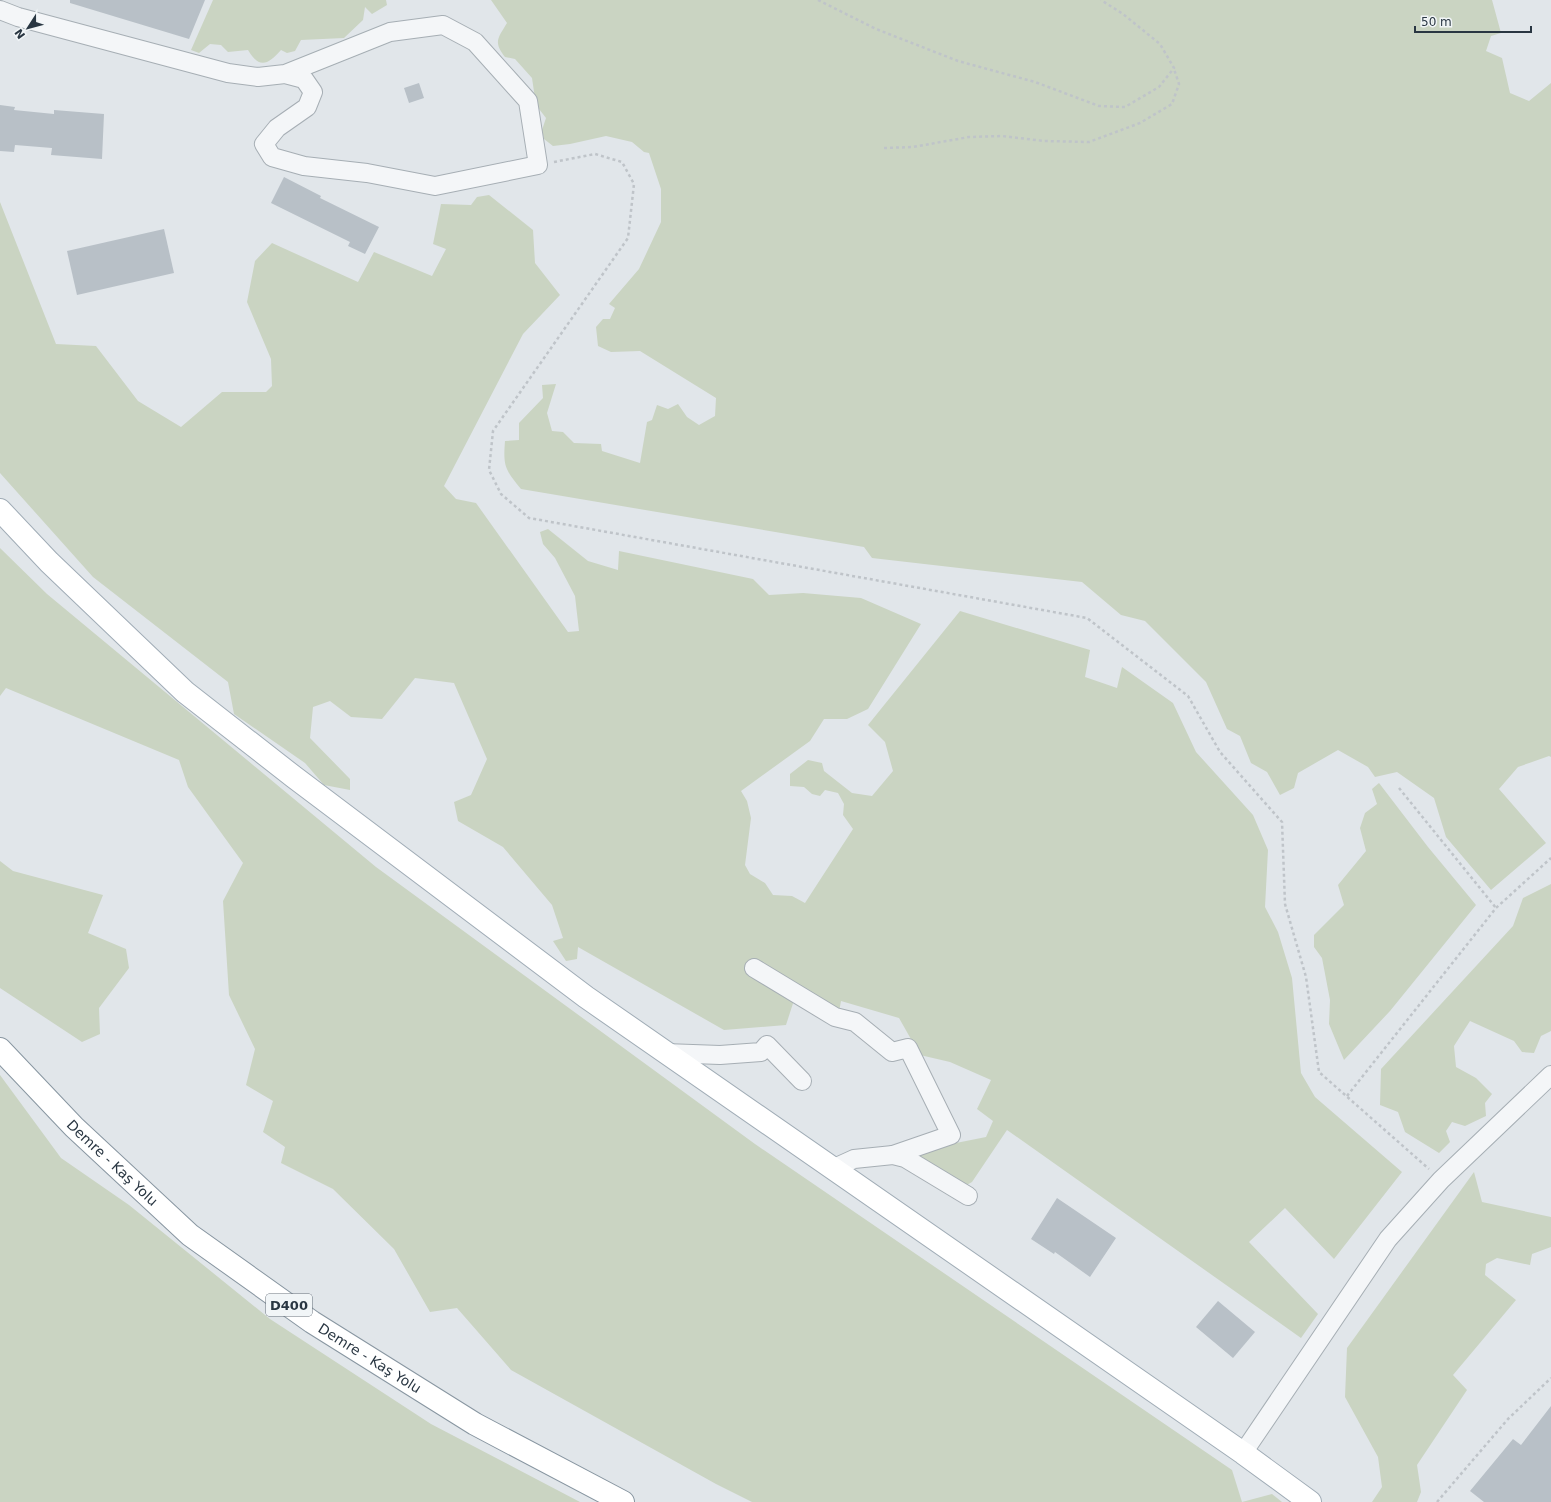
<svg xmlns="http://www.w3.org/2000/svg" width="1551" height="1502" font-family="'DejaVu Sans',sans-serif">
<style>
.green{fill:#cad4c2}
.building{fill:#b8c0c7}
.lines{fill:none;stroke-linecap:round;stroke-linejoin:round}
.minor-casing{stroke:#a6aeb4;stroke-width:20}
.major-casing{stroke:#a0acb6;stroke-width:24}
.highway-casing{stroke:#8896a1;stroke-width:24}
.path{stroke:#bfc4c9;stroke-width:2.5;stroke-dasharray:3 3;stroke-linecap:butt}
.minor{stroke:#f4f6f8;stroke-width:18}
.major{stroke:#fff;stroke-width:22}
.highway{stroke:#fff;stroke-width:22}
.labels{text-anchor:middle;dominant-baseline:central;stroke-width:4;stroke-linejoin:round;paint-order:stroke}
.shield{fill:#f1f5f7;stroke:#656f78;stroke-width:1}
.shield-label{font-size:13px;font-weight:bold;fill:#293642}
.street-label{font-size:14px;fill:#293642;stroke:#f1f5f7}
</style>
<rect width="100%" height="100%" fill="#e1e6ea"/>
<g class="green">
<path d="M213,0H386L387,5L372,14L365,7L363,20L344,38L301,40L295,51L287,53L281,50C268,65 259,69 248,50L228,52L221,45L210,44L199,53L191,50Z"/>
<path d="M491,0H1492L1501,33L1491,36L1486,51L1502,58L1510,93L1529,101L1551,83V757L1549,756L1518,767L1499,789L1546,843L1491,890L1446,837L1434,798L1397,772L1375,777L1368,767L1338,750L1298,773L1294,788L1280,795L1267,772L1251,763L1240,736L1227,729L1206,682L1145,621L1121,615L1082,582L872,558L864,547L521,489C505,469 503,467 505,441L519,440V423L543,398L542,385L556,384L547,413L552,431L563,432L574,443L601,444L602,451L640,463L647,422L652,420L657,405L668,409L678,404L687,417L699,425L715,416L716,398L640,351L611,352L598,346L596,327L603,319H610L615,308L609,304L639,269L661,222V189L649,153L644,152L632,142L606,136L570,144L553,146L544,139L542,130L546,118L536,105L532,78L515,59L505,57C493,42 498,38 507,23Z"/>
<path d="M489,195L533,230L535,263L560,295L523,334L444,486L456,499L476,503L568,632L579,631L575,596L555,558L543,544L540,532L548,529L588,561L618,570L619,551L753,579L769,595L803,593L861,598L921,624L868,709L847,719H824L810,741L741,791L747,801L751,818L745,865L750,874L765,883L773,895L792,896L805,903L853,829L843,815L844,804L838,793L825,790L820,796L812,794L804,787L790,786V774L808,760L822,763L824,771L852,793L872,796L893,771L885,742L868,725L960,611L1090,650L1085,677L1117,688L1122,667L1173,703L1196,752L1253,815L1268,850L1265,907L1278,932L1292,978L1301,1073L1315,1097L1402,1172L1334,1259L1285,1208L1249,1242L1318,1314L1301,1338L1007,1130L972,1182L965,1186L917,1155L921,1150L986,1137L993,1121L977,1109L991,1080L950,1062L920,1055L899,1018L841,1001L839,1012L797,991L786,1025L724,1030L578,947L577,959L566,961L553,941L563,938L552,905L503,847L458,821L454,802L471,795L487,759L454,683L415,678L382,719L351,717L330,701L313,707L310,738L350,779V790L324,785L305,763L234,714L228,682L93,577L0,473V202L56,344L96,346L138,401L181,427L222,392H266L272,386L271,359L247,302L255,261L272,243L358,282L374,252L432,276L446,249L433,244L441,204L471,205L477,197Z"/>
<path d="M0,548L47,594L376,867L755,1144L1232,1470L1242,1502L1272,1494L1282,1502H752L716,1484L511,1370L457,1308L430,1312L394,1249L333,1189L281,1163L285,1147L263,1132L273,1101L246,1085L255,1049L229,995L223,901L243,863L188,787L179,760L6,688L0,696Z"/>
<path d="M1379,783L1428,847L1476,905L1390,1011L1344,1060L1329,1024L1330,1000L1322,958L1314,947V935L1344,905L1338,885L1366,851L1360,828L1365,813L1377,804L1372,789Z"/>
<path d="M0,861L13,871L103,895L88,933L126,949L129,968L99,1008L100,1034L82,1042L0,988Z"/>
<path d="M1551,884V1031L1541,1036L1534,1053L1522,1052L1514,1041L1470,1021L1454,1046L1456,1067L1476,1078L1492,1094L1485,1103L1486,1116L1465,1126L1452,1122L1446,1131L1450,1142L1439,1153L1405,1132L1398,1112L1380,1105L1381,1069L1513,926L1523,898Z"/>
<path d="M0,1075L61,1158L129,1205L270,1319L431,1424L580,1502H0Z"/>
<path d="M1474,1172L1482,1202L1551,1217V1247L1532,1254L1530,1265L1497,1258L1486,1264L1485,1275L1516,1300L1453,1375L1467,1390L1417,1465L1421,1492L1417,1502H1372L1382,1487L1378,1457L1345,1397L1347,1348Z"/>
</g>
<g class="building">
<path d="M70,0H205L189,39L70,3Z"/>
<path d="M419,83L424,98L409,103L404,88Z"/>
<path d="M0,105L15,107L14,110L54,114V110L104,114L102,159L51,155L52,148L15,145L14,152L0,151Z"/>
<path d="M284,177L321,196L320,198L379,227L365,254L348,246L350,242L271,203Z"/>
<path d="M164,229L174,273L77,295L67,251Z"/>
<path d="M1057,1198L1116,1238L1090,1277L1055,1252L1054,1254L1031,1239Z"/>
<path d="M1218,1301L1255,1332L1233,1358L1196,1327Z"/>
<path d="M1551,1406V1502H1484L1470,1491L1513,1439L1521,1445Z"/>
</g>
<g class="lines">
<defs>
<g id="minor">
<path d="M0,10L18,17L228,73L258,77L285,74L390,32L443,25L475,42L528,101L538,165L435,186L367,173L304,166L272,157L264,144L277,128L307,107L313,92L304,79L285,74"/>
<path d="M754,968L835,1017L855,1022L892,1052L908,1048L951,1135L893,1155"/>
<path d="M665,1053L720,1055L761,1052L767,1045L802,1081"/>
<path d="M832,1169L854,1159L893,1155L905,1158L968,1196"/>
<path d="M1243,1453L1388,1239L1441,1180L1551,1075"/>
</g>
<path id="major" d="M0,510L49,562L185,692L294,777L586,997L1243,1453L1310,1502"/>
<g id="highway">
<path id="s1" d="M0,1049L74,1127L190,1235L312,1322L475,1424L623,1502"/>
</g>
</defs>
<use href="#minor" class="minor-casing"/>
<use href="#major" class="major-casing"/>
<use href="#highway" class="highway-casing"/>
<g class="path">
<path d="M818,0L876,29L958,61L1035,82L1099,106L1125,107L1159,87L1174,68L1160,44L1123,14L1101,0"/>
<path d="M884,148L913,147L969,137L1002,136L1044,141L1089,142L1140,123L1172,104L1179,84L1174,69"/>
<path d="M554,162L595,154L622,162L634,184L628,238L493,431L489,470L501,494L529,518L1087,618L1188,696L1220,752L1282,822L1285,904L1306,977L1319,1072L1429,1169"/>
<path d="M1399,788L1496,908"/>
<path d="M1347,1096L1496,908L1551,858"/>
<path d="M1437,1502L1508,1419L1551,1378"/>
</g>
<use href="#minor" class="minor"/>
<use href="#major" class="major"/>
<use href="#highway" class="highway"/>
</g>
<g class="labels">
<rect class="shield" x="266" y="1294" width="46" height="22" rx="3"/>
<g class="shield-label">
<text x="289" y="1305">D400</text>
</g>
<g class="street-label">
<text stroke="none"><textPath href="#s1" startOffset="160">Demre - Kaş Yolu</textPath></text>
<text stroke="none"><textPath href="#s1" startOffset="484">Demre - Kaş Yolu</textPath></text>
</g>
</g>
<g transform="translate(28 28) rotate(234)" stroke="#f1f5f7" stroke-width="3" paint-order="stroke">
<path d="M0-3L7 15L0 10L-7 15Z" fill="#293642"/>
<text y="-6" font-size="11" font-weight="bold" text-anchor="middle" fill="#293642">N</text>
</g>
<path d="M1415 26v6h116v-6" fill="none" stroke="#293642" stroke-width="2"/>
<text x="1421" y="26" font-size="12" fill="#293642" stroke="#f1f5f7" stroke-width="3" paint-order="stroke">50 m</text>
</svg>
